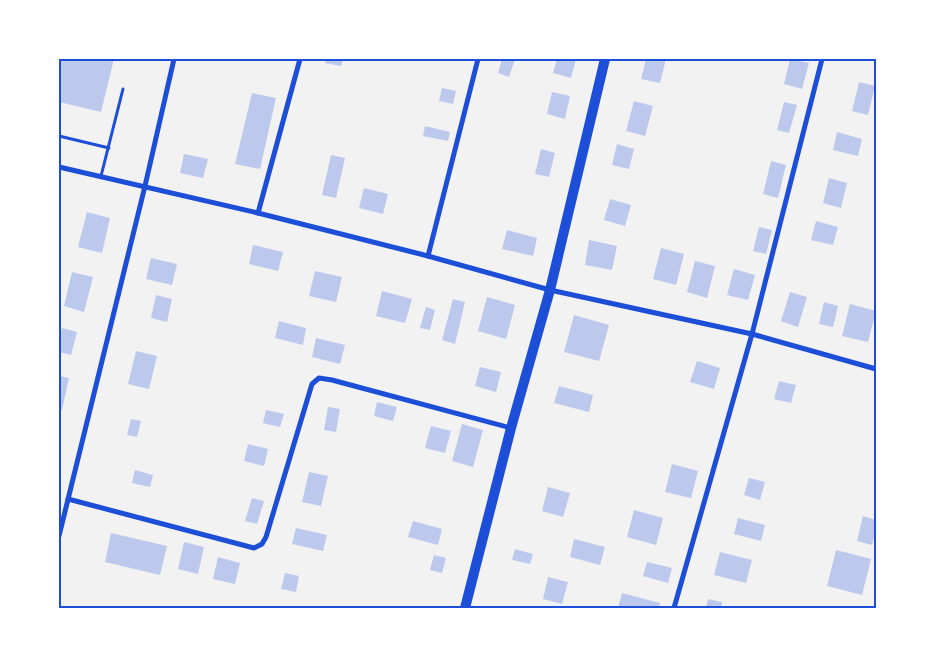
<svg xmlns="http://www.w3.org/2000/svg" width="935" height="667" font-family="'Source Sans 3',sans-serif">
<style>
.building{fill:#bdc9ec}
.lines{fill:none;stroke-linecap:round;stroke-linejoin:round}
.service{stroke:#1d4ed8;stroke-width:3}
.minor{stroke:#1d4ed8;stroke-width:5}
.primary{stroke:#1d4ed8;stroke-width:10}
.neatline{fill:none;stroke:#1d4ed8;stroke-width:2}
</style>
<rect width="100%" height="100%" fill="#f2f2f2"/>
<g class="building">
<path d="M59,59H114L101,112L59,102Z"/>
<path d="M326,59H343L341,66L325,63Z"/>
<path d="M502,59H515L509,77L498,73Z"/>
<path d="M557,59H576L571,78L553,73Z"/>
<path d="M646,59H666L660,83L641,79Z"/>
<path d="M790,59L809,63L802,89L784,84Z"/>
<path d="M859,82L875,86L868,115L852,111Z"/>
<path d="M442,88L456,91L453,104L439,101Z"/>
<path d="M552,92L570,96L565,119L547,114Z"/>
<path d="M252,93L276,98L260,169L235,164Z"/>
<path d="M634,101L653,106L645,136L626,131Z"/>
<path d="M784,102L797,105L789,133L777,130Z"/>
<path d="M425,126L450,132L448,141L423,136Z"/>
<path d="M837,132L862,139L858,156L833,150Z"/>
<path d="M617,144L634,149L629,169L612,165Z"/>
<path d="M541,149L555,153L549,177L535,174Z"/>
<path d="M184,154L208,159L203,178L180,173Z"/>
<path d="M331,155L345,158L336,198L322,195Z"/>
<path d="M771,161L786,165L778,198L763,194Z"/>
<path d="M829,178L847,183L841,208L823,203Z"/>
<path d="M364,188L388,194L383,214L359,208Z"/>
<path d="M610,199L631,205L625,226L604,220Z"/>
<path d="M87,212L110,218L102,253L78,247Z"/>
<path d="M816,221L838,227L833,245L811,240Z"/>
<path d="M759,227L772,230L766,254L753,251Z"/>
<path d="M507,230L537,238L533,256L502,249Z"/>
<path d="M589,240L617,246L612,270L585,265Z"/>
<path d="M253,245L283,252L278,271L249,264Z"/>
<path d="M661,248L684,254L676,285L653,279Z"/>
<path d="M151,258L177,264L172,285L146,279Z"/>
<path d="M695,261L715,266L707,298L687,292Z"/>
<path d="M734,269L755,275L748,300L727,295Z"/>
<path d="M315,271L342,277L336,302L309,296Z"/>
<path d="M72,272L93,277L84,312L64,306Z"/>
<path d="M382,291L412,299L405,323L376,316Z"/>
<path d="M790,292L807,297L798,327L781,321Z"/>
<path d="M156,295L172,299L167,322L151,318Z"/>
<path d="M487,297L515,305L506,339L478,331Z"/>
<path d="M453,299L465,302L455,344L442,340Z"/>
<path d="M824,302L838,306L833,327L819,324Z"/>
<path d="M850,304L876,311L868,342L842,336Z"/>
<path d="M426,307L435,310L430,330L420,328Z"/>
<path d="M574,315L609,325L599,361L564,352Z"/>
<path d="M279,321L306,328L303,345L275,338Z"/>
<path d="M62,328L77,332L71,355L59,352V340Z"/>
<path d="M316,338L345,345L340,364L312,357Z"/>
<path d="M136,351L157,356L149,389L128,384Z"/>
<path d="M697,361L720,368L714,389L690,382Z"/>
<path d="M480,367L501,372L496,392L475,386Z"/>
<path d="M59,376L69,378L62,410L59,409Z"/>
<path d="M779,381L796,385L791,403L774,399Z"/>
<path d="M559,386L593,395L589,412L554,403Z"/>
<path d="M377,402L397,407L393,421L374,416Z"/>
<path d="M328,407L340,409L336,432L324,430Z"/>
<path d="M266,410L284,414L280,427L263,423Z"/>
<path d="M131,419L141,421L137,437L127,435Z"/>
<path d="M462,424L483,430L473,467L452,461Z"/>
<path d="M431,426L451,431L445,453L425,448Z"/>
<path d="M248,444L268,449L264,466L244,461Z"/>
<path d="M672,464L698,471L691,498L665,492Z"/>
<path d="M135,470L153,475L150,487L132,483Z"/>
<path d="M309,472L328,476L321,506L302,502Z"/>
<path d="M749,478L765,482L760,500L744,495Z"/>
<path d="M548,487L570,493L563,517L542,511Z"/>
<path d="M252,498L264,501L257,524L245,521Z"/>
<path d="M634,510L663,518L656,545L627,537Z"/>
<path d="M863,516L876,520V529L872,545L857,541Z"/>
<path d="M738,518L765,525L761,541L734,534Z"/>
<path d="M413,521L442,529L438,545L408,537Z"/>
<path d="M296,528L327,535L323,551L292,544Z"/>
<path d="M111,533L167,546L160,575L105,562Z"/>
<path d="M574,539L605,547L600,565L570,557Z"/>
<path d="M184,542L204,547L198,574L178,569Z"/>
<path d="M515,549L533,554L530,564L512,560Z"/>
<path d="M836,550L871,559L862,595L827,586Z"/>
<path d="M720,552L752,560L746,583L714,575Z"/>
<path d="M434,555L446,558L442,573L430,570Z"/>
<path d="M218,557L240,563L235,584L213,579Z"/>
<path d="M647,562L672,568L668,583L643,576Z"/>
<path d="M285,573L299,576L296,592L281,589Z"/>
<path d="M548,577L568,582L562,604L543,599Z"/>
<path d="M622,593L660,603L659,608H618Z"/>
<path d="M708,599L722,602L721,608H706Z"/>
</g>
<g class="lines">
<g class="service">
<path d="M59,136L109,148"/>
<path d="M101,176L123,89"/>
</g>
<g class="minor">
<path d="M59,167L258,213L428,256L550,290L752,334L876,369"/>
<path d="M258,213L300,59"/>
<path d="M428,256L478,59"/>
<path d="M68,499L254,548L262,544L266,537L312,384L319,378L332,380L511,428"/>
<path d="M59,536L145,186L174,59"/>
<path d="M674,608L752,334L822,59"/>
</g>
<path class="primary" d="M465,608L511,428L550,290L605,59"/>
</g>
<rect width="935" height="667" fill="none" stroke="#ffffff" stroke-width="120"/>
<rect x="60" y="60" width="815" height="547" class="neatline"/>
</svg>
